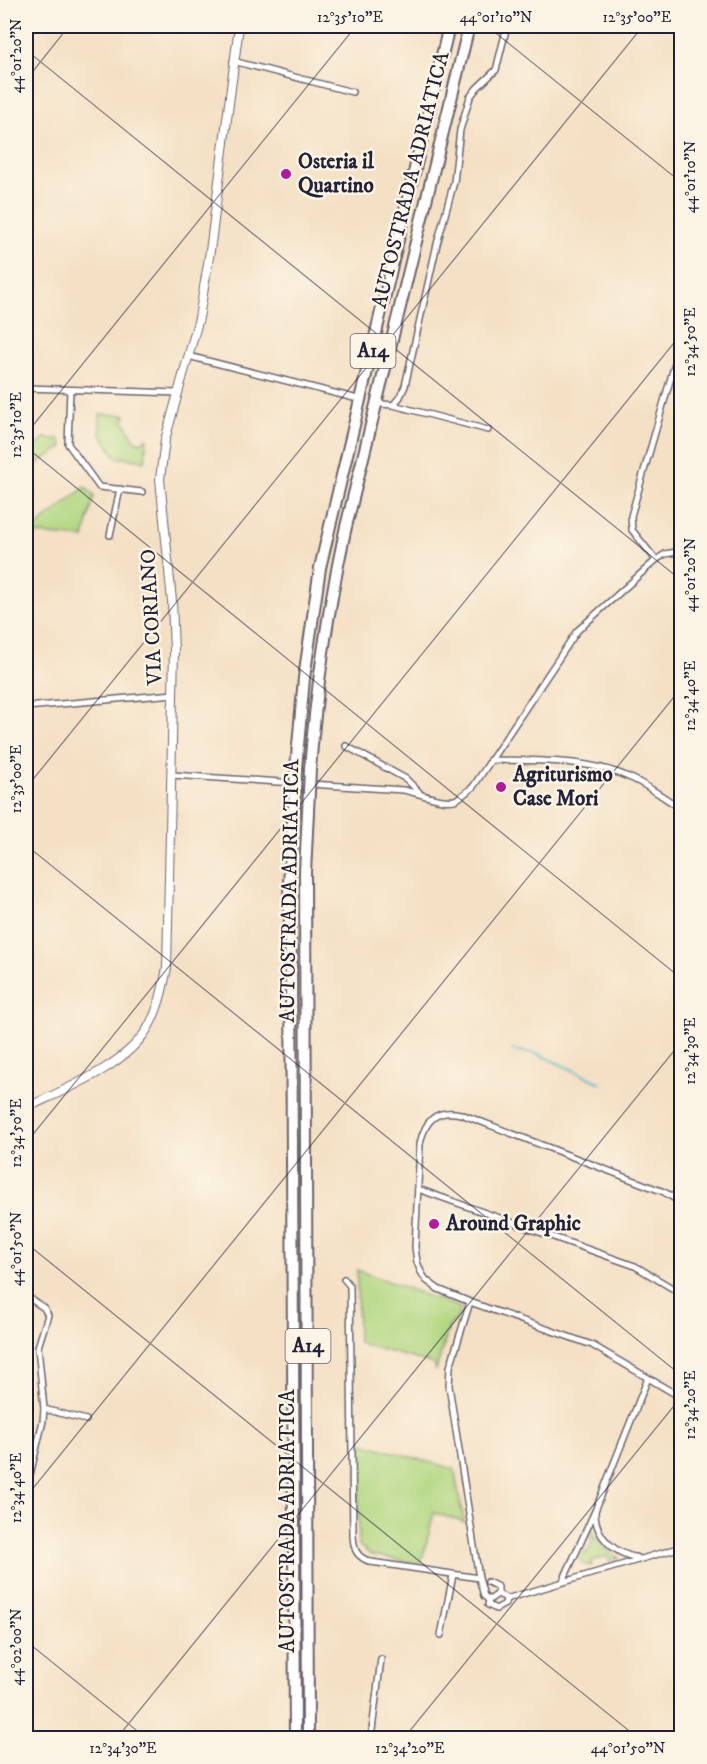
<svg xmlns="http://www.w3.org/2000/svg" width="707" height="1764" font-family="'IM FELL DW Pica',serif">
<style>
.green{fill:#b1d780;stroke:#6a7c5e;stroke-width:1.5}
.lines{fill:none;stroke-linecap:round;stroke-linejoin:round}
.stream{stroke:#49b8c1;stroke-width:2}
.street-casing{stroke:#6c646b;stroke-width:8}
.secondary-casing{stroke:#6c646b;stroke-width:10}
.highway-casing{stroke:#6c646b;stroke-width:14}
.street{stroke:#fff;stroke-width:5}
.secondary{stroke:#fff;stroke-width:8}
.highway{stroke:#fff;stroke-width:10}
.highway-bridge-casing{stroke:#6c646b;stroke-width:14;stroke-linecap:butt}
.highway-bridge{stroke:#fff;stroke-width:10}
.ticks{fill:none;stroke:#22223b;stroke-width:1.5;stroke-opacity:0.45}
.poi-dot{fill:#b5179e;stroke:#fcf5e5;stroke-width:2}
.labels{text-anchor:middle;dominant-baseline:central;stroke-width:5;stroke-linejoin:round;paint-order:stroke}
.shield{fill:#fcf5e5;stroke:#63616e;stroke-width:1.5}
.shield-label{font-size:20px;font-weight:bold;fill:#22223b}
.poi-label{font-size:21px;font-weight:bold;fill:#22223b;stroke:#fcf5e5;text-anchor:start}
.street-label{font-size:21px;fill:#22223b;stroke:#fcf5e5}
.neatline{fill:none;stroke:#22223b;stroke-width:2}
.ticks-label{font-size:15px;text-anchor:middle;fill:#22223b}
</style>
<rect width="100%" height="100%" fill="#fcf5e5"/>
<filter id="ink" filterUnits="userSpaceOnUse"><feTurbulence type="fractalNoise" baseFrequency=".0167" numOctaves="2"/><feDisplacementMap in="SourceGraphic" scale="12" xChannelSelector="R" yChannelSelector="G"/><feConvolveMatrix kernelMatrix="1 2 1 2 8 2 1 2 1" color-interpolation-filters="sRGB"/></filter>
<filter id="wash" filterUnits="userSpaceOnUse"><feTurbulence type="fractalNoise" baseFrequency=".008" numOctaves="4" result="noise"/><feDisplacementMap in="SourceGraphic" scale="24" xChannelSelector="R" yChannelSelector="G"/><feGaussianBlur stdDeviation="1.35" result="paint"/><feColorMatrix in="noise" values="0 0 0 0 0 0 0 0 0 0 0 0 0 0 0 0 0 1.4 0 .05"/><feComposite in="paint" operator="in"/></filter>
<g filter="url(#wash)">
<rect width="100%" height="100%" fill="#f4e0c4"/>
<g class="green">
<path d="M100,414L126,415L124,421L136,442H143L147,438L145,461L116,457L100,433Z"/>
<path d="M44,438L59,439L63,447L26,471V443L40,444Z"/>
<path d="M85,487L94,496L84,538L26,533V527L30,524L35,528Z"/>
<path d="M357,1270L461,1308L458,1317L449,1327L436,1370L434,1364L358,1343Z"/>
<path d="M358,1442L454,1469L464,1522L434,1513L421,1564L371,1555L359,1545Z"/>
<path d="M592,1527C597,1543 606,1550 619,1558L609,1561L607,1556L591,1561L592,1566L585,1565L581,1562L580,1558L582,1552L586,1554L594,1539L589,1537Z"/>
</g>
<g class="lines">
<path class="stream" d="M512,1050L538,1054L601,1083"/>
</g>
</g>
<g filter="url(#ink)">
<g class="lines">
<defs>
<g id="street">
<path d="M233,61L352,92"/>
<path d="M188,356L354,398"/>
<path d="M26,388L178,393"/>
<path d="M70,390L68,444L99,487L142,492"/>
<path d="M381,404L393,405L400,397L405,386L437,244L454,182L460,130L470,97L477,88L496,70L507,26"/>
<path d="M393,405L488,430"/>
<path d="M110,535L120,489"/>
<path d="M656,560L665,554L682,551"/>
<path d="M26,707L174,694"/>
<path d="M346,746L406,779L419,792"/>
<path d="M490,760C537,761 589,758 633,779C650,787 666,799 682,809"/>
<path d="M172,775L403,790C417,792 446,805 457,799C462,796 468,791 473,787L577,631L656,560L632,530L631,516L682,339"/>
<path d="M418,1189L635,1266L682,1294"/>
<path d="M682,1203L664,1192L461,1114C436,1109 425,1120 420,1144L415,1247L417,1262L421,1272L426,1280L438,1289L470,1302L592,1345L682,1398"/>
<path d="M344,1279L350,1286L353,1536C354,1551 357,1557 371,1562L479,1578"/>
<path d="M26,1296L44,1308L48,1315L38,1347L44,1409L43,1421L26,1491"/>
<path d="M470,1302L450,1367L449,1386L479,1578L484,1596L489,1600"/>
<path d="M44,1409L86,1420"/>
<path d="M595,1512C595,1537 615,1554 638,1558"/>
<path d="M563,1581L595,1511L648,1378"/>
<path d="M488,1582L498,1587V1594"/>
<path d="M498,1594L506,1598L505,1604L496,1609L488,1605L489,1600Z"/>
<path d="M506,1599L682,1547"/>
<path d="M441,1635L453,1575"/>
<path d="M371,1738L381,1659"/>
</g>
<path id="secondary" d="M26,1108C65,1089 127,1066 149,1026C159,1008 163,988 167,968L174,651L172,601L160,479L165,440L199,318L210,251L239,26"/>
<g id="highway">
<path d="M296,768L304,678L320,568L449,26"/>
<path d="M310,769C316,689 328,610 345,531L469,26"/>
<path d="M295,790L289,883L291,965L295,1738"/>
<path d="M308,1738L305,873L309,791"/>
</g>
</defs>
<use href="#street" class="street-casing"/>
<use href="#secondary" class="secondary-casing"/>
<use href="#highway" class="highway-casing"/>
<use href="#street" class="street"/>
<use href="#secondary" class="secondary"/>
<use href="#highway" class="highway"/>
<defs>
<g id="highway-bridge">
<path d="M295,790L296,768"/>
<path d="M309,791L310,769"/>
</g>
</defs>
<use href="#highway-bridge" class="highway-bridge-casing"/>
<use href="#highway-bridge" class="highway-bridge"/>
</g>
</g>
<path class="ticks" d="M487,26L682,183M26,50L682,581M26,80L69,26M26,434L356,26M26,447L682,979M26,788L643,26M26,845L682,1376M26,1143L682,333M26,1243L638,1738M26,1497L682,687M26,1641L146,1738M117,1738L682,1041M404,1738L682,1396"/>
<g class="poi-dot">
<circle cx="286" cy="174" r="6"/>
<circle cx="501" cy="787" r="6"/>
<circle cx="434" cy="1224" r="6"/>
</g>
<g class="labels">
<g class="shield">
<rect x="350.5" y="334" width="45" height="34" rx="4.5"/>
<rect x="285.5" y="1329" width="45" height="34" rx="4.5"/>
</g>
<g class="shield-label">
<text x="373" y="351">A14</text>
<text x="308" y="1346">A14</text>
</g>
<g class="poi-label">
<text x="298" y="162">Osteria il<tspan x="298" dy="24">Quartino</tspan></text>
<text x="513" y="775">Agriturismo<tspan x="513" dy="24">Case Mori</tspan></text>
<text x="446" y="1224">Around Graphic</text>
</g>
<g class="street-label">
<text transform="translate(411 180) rotate(-76)">AUTOSTRADA ADRIATICA</text>
<text transform="translate(152 617) rotate(-93)">VIA CORIANO</text>
<text transform="translate(290 891) rotate(-89)">AUTOSTRADA ADRIATICA</text>
<text transform="translate(288 1521) rotate(-90)">AUTOSTRADA ADRIATICA</text>
</g>
</g>
<rect width="707" height="1764" fill="none" stroke="#fcf5e5" stroke-width="66"/>
<rect x="33" y="33" width="641" height="1698" class="neatline"/>
<g class="ticks-label">
<text x="350" y="22">12°35'10"E</text>
<text x="496" y="22">44°01'10"N</text>
<text x="637" y="22">12°35'00"E</text>
<text transform="translate(16 56) rotate(-90)" y="5">44°01'20"N</text>
<text transform="translate(690 177) rotate(-90)" y="5">44°01'10"N</text>
<text transform="translate(690 342) rotate(-90)" y="5">12°34'50"E</text>
<text transform="translate(16 425) rotate(-90)" y="5">12°35'10"E</text>
<text transform="translate(690 575) rotate(-90)" y="5">44°01'20"N</text>
<text transform="translate(690 696) rotate(-90)" y="5">12°34'40"E</text>
<text transform="translate(16 779) rotate(-90)" y="5">12°35'00"E</text>
<text transform="translate(690 1051) rotate(-90)" y="5">12°34'30"E</text>
<text transform="translate(16 1133) rotate(-90)" y="5">12°34'50"E</text>
<text transform="translate(16 1249) rotate(-90)" y="5">44°01'50"N</text>
<text transform="translate(690 1405) rotate(-90)" y="5">12°34'20"E</text>
<text transform="translate(16 1488) rotate(-90)" y="5">12°34'40"E</text>
<text transform="translate(16 1647) rotate(-90)" y="5">44°02'00"N</text>
<text x="123" y="1753">12°34'30"E</text>
<text x="410" y="1753">12°34'20"E</text>
<text x="628" y="1753">44°01'50"N</text>
</g>
</svg>
